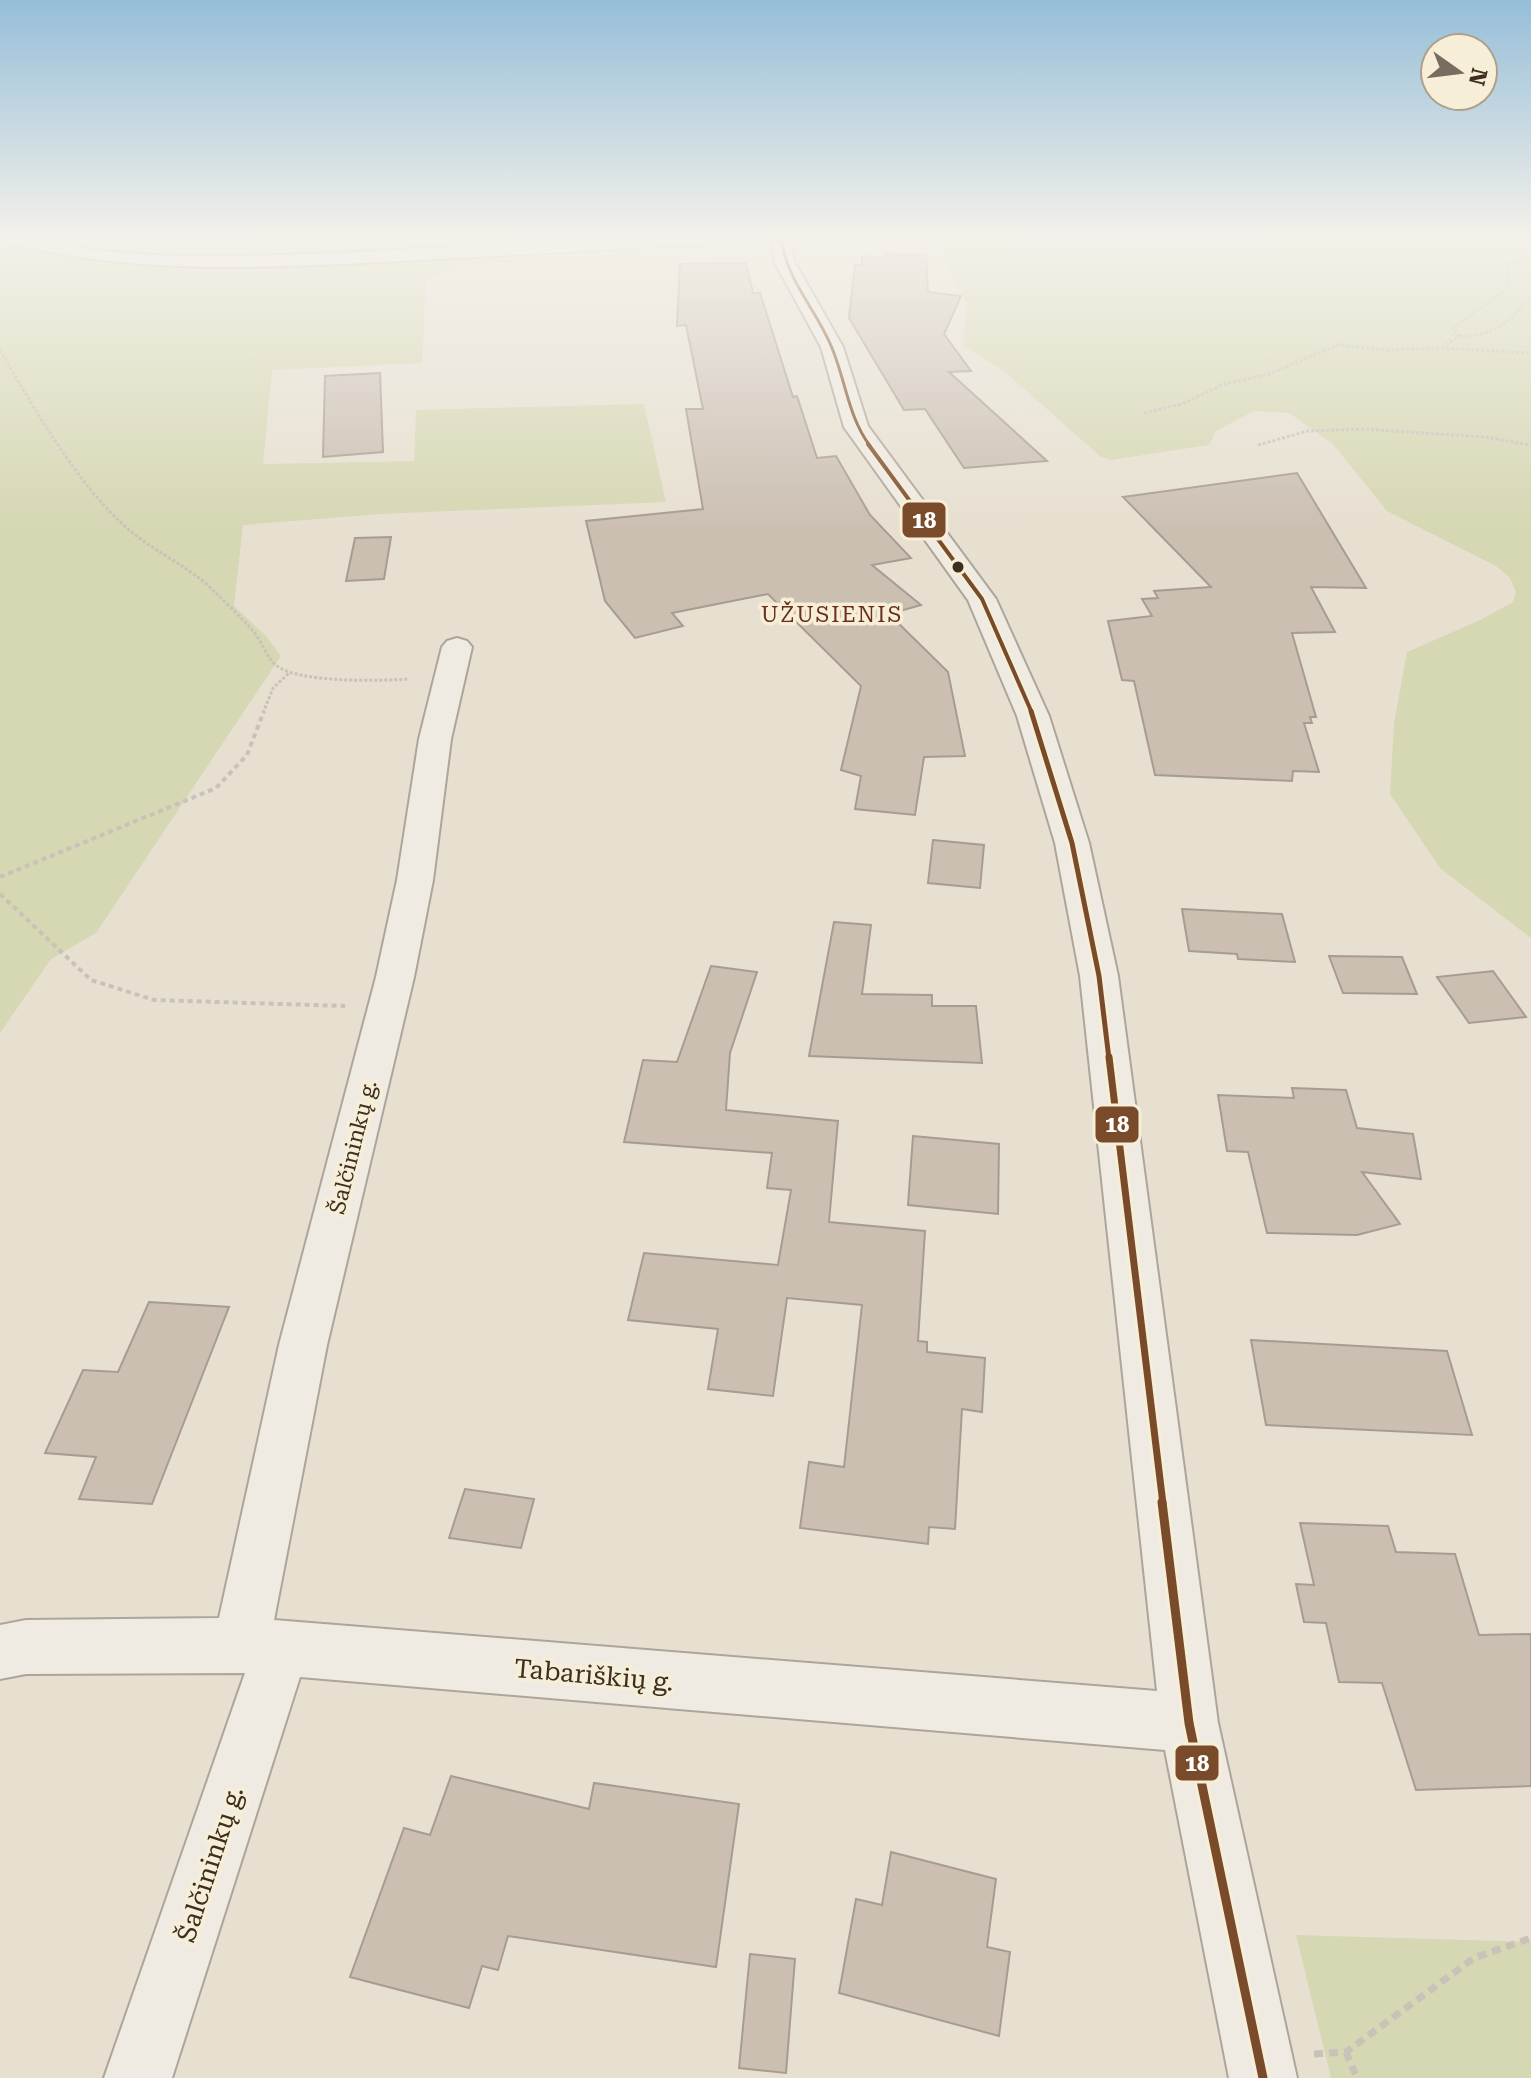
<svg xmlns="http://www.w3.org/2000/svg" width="1531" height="2078" font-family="'Roboto Serif',serif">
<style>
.green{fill:#d6d7b3}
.building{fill:#cbbfb2;stroke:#a89c90;stroke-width:2}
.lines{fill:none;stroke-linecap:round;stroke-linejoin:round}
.street-casing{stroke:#ada599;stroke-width:4}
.path-far2{stroke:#c8c2b9;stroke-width:3;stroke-dasharray:3 2;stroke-linecap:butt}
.path-far1{stroke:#c8c2b9;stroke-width:4;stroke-dasharray:5 4;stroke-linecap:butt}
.path{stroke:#c8c2b9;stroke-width:7;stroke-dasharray:9 6;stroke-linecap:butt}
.street{fill:#efebe3;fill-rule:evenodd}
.bus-1-far4-casing{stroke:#f7eed8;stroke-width:6}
.bus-1-far3-casing{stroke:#f7eed8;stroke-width:8}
.bus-1-far2-casing{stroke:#f7eed8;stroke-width:10}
.bus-1-far1-casing{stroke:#f7eed8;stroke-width:13}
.bus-1-casing{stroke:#f7eed8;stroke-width:15}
.bus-1-far4{stroke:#7a4b2a;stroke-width:3}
.bus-1-far3{stroke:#7a4b2a;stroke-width:4}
.bus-1-far2{stroke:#7a4b2a;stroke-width:5}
.bus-1-far1{stroke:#7a4b2a;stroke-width:7}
.bus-1{stroke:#7a4b2a;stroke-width:9}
.bus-dot{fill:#3d2e20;stroke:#f7eed8;stroke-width:3}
.labels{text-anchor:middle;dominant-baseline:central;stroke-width:7;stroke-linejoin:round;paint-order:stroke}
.far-quarter-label{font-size:22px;letter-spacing:2px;fill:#6b2e1e;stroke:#f7eed8}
.street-label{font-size:22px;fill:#3d2e20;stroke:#f7eed8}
.near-street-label{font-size:26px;fill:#3d2e20;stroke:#f7eed8}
.line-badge{stroke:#f7eed8;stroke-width:3}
.badge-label{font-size:22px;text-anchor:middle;font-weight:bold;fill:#fff}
</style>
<rect width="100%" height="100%" fill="#e7e0d1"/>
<g class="green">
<path d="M0,237H678L547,245L548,262C514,264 452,259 426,282L422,363L272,370L263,464L414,461L416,410L644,404L666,502L381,514L243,525L234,606L265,635L281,656L96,933L51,959L0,1033Z"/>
<path d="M942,237H1531V938L1440,868L1390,794L1394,723L1407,652L1480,620L1513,602L1516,592L1510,578L1496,566L1387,511L1333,444L1289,413L1254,411L1216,431L1209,445L1111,460L1101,457L1004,371L963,346L967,303L954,283L939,244Z"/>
<path d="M1296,1935L1531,1942V2078H1331Z"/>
</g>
<g class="building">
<path d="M885,254L926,255L928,292L961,296L944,334L971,371L949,372L1047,461L964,468L925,409L904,410L849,318L855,265H862V256L885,257Z"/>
<path d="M746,263L753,293H760L793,397L797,396L817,458L836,456L870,515L911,558L872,565L921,605L889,614L948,672L965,756L924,757L915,815L855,809L861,776L841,770L861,686L768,594L672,613L683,626L635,638L605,601L586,521L703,509L686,409H703L686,325L677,326L680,264Z"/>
<path d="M380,373L383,452L323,457L325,376Z"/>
<path d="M1297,473L1366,588L1311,587L1335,632L1292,633L1316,717H1310L1312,723H1304L1319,772L1293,771L1292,781L1155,775L1134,681L1122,680L1108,621L1152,616L1142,599L1158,598L1154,591L1211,587L1123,497Z"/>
<path d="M391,537L384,579L346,581L355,538Z"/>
<path d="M933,840L984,845L980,888L928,883Z"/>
<path d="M1182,909L1282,914L1295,962L1238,959L1237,954L1189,951Z"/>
<path d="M834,922L871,925L862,994L932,995V1006H976L982,1063L809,1056Z"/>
<path d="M1329,956L1402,957L1417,994L1343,993Z"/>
<path d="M711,966L757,972L730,1053L726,1110L838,1121L829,1222L925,1231L918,1341L927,1342V1352L985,1358L982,1412L962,1409L955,1529L929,1527L928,1544L800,1528L809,1462L844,1467L862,1305L787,1298L773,1396L708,1389L718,1329L628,1320L644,1253L778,1265L791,1190L767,1188L772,1153L624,1142L643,1060L677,1062Z"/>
<path d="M1493,971L1526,1017L1469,1023L1437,977Z"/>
<path d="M1292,1088L1346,1090L1357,1128L1413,1134L1421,1179L1362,1172L1400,1224L1357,1235L1267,1233L1248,1152L1227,1151L1218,1095L1294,1098Z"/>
<path d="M913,1136L999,1144L998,1214L908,1205Z"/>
<path d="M149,1302L229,1307L152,1504L79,1499L96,1457L45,1453L83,1370L118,1372Z"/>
<path d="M1251,1340L1447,1351L1472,1435L1266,1425Z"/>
<path d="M465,1489L534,1499L521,1548L449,1538Z"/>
<path d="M1300,1523L1388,1526L1396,1552L1455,1554L1479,1635L1531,1634V1786L1416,1790L1382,1683L1339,1682L1326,1623L1304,1622L1296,1584L1314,1585Z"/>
<path d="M451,1776L589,1809L594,1783L739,1804L716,1967L508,1936L498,1970L482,1966L469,2008L350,1977L404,1828L430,1835Z"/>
<path d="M891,1852L996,1879L987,1947L1010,1952L999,2036L839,1993L856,1899L882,1905Z"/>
<path d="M750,1954L795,1959L786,2073L739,2068Z"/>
</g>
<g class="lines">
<defs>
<g id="street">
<path d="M0,237C33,237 63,246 96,250C142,256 189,257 236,256C402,254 567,234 733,237L724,243C611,250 498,256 385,262C250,268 133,275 0,241Z"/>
<path d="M772,237H790L794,261L843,347L868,426L996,599L1049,716L1089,843L1118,976L1218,1723L1297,2078H1229L1165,1750L300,1677L172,2078H104L245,1673L26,1674L0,1679V1625L26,1620L219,1618L279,1345L376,977L397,880L419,739L442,647L447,641L457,638L467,641L472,647L451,739L433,880L414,977L327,1345L274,1620L1157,1691L1080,976L1055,843L1017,716L968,600L844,427L821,347L774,261Z"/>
</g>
</defs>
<use href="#street" class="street-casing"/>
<g class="path-far2">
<path d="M1460,336C1493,337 1510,321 1531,297"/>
<path d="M1442,348L1459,336L1453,328L1507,289L1509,264L1531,255"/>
<path d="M0,350C32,405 79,487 127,528C154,552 189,566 215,592C228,605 242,618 253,631C262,641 267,659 277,666C300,683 380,681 409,679"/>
<path d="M1144,413L1182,404L1224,384L1269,374L1337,345L1387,350L1442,348L1531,353"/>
<path d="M1258,445L1308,431L1362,429L1485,437L1531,445"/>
<path d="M263,713L273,688L290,672"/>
</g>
<g class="path-far1">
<path d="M0,877L216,788L247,755L264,711"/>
<path d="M0,894L91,980L154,1000L345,1006"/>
</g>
<g class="path">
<path d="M1346,2052L1357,2078"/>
<path d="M1314,2054L1346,2052L1474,1958L1531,1938"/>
</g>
<use href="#street" class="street"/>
<defs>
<path id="bus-1-far4" d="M781,237C787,283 816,308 832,348C846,382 848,416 870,446"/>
<path id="bus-1-far3" d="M868,444L982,599L1032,713"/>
<path id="bus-1-far2" d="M1031,711L1072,843L1099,976L1109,1059"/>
<path id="bus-1-far1" d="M1109,1057L1163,1504"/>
<path id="bus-1" d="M1162,1502L1189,1723L1263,2078"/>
</defs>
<use href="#bus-1-far4" class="bus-1-far4-casing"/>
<use href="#bus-1-far3" class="bus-1-far3-casing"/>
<use href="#bus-1-far2" class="bus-1-far2-casing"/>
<use href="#bus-1-far1" class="bus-1-far1-casing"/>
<use href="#bus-1" class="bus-1-casing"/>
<use href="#bus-1-far4" class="bus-1-far4"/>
<use href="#bus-1-far3" class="bus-1-far3"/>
<use href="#bus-1-far2" class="bus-1-far2"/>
<use href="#bus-1-far1" class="bus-1-far1"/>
<use href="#bus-1" class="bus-1"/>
</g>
<linearGradient id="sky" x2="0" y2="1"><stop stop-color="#96bed9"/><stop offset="0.45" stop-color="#f4f1ea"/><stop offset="1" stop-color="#f4f1ea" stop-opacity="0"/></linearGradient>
<rect width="1531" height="528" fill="url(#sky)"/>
<circle class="bus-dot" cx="958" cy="567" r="7"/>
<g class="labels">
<g class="far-quarter-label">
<text x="832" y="614">UŽUSIENIS</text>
</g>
<g class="street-label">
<text transform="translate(353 1147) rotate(-76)">Šalčininkų g.</text>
</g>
<g class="near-street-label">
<text transform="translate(594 1675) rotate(5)">Tabariškių g.</text>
<text transform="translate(210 1864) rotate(-72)">Šalčininkų g.</text>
</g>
</g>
<g class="line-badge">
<rect x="901" y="501" width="46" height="38" rx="8" fill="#7a4b2a"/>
<rect x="1094" y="1105" width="46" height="39" rx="8" fill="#7a4b2a"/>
<rect x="1174" y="1744" width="46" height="38" rx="8" fill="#7a4b2a"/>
</g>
<g class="badge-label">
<text x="924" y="528">18</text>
<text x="1117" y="1132">18</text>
<text x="1197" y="1771">18</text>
</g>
<g transform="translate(1459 72) rotate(104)"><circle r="38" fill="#f7eed8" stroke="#ada18e" stroke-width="2"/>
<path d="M0-6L14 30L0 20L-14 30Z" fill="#786c5e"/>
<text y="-12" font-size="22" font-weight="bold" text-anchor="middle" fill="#3d2e20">N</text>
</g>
</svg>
